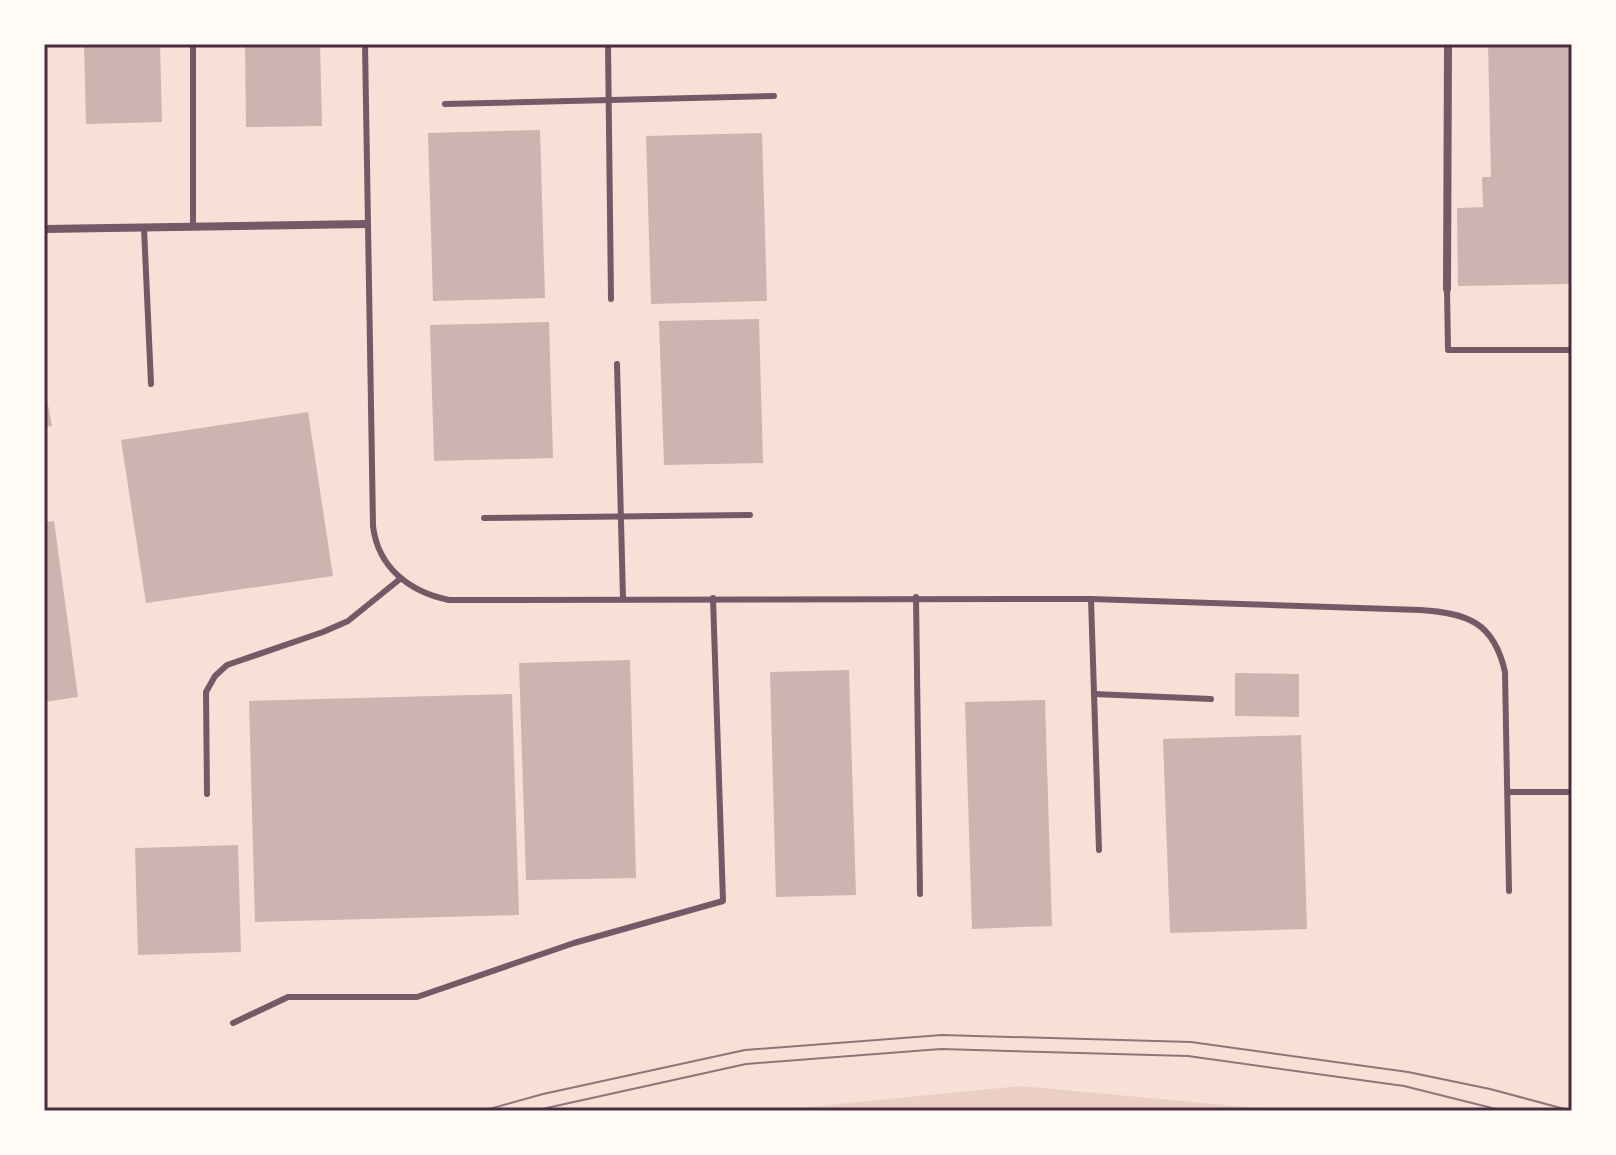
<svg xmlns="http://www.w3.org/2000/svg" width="1616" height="1155" font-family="'Times New Roman',serif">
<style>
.green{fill:#ebcfc5}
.building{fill:#ccb4b1}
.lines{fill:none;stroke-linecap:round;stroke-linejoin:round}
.service{stroke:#755966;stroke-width:6}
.minor{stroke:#755966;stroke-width:8}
.tram{stroke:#8f747c;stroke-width:2}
.neatline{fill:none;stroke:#4a2c40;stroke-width:3}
</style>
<rect width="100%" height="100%" fill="#f7e1d7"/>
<path class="green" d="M1020,1086L1290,1111H767Z"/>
<g class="building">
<path d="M84,44H160L162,122L86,124Z"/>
<path d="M245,44H320L322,126L246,127Z"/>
<path d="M1488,44H1572V284L1458,286L1457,208L1483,207L1482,177H1491Z"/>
<path d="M540,130L545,298L433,301L428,133Z"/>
<path d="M762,133L767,301L651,304L646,136Z"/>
<path d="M759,319L763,463L664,465L659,321Z"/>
<path d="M549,322L553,458L434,461L430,325Z"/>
<path d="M44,384L52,426L44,427Z"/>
<path d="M308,412L333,576L146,603L121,440Z"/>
<path d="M54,521L78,697L44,702V522Z"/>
<path d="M630,660L636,878L526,880L519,663Z"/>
<path d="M849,670L856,895L776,897L770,672Z"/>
<path d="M1235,673L1299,674V717L1235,716Z"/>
<path d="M512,694L519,915L255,922L249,701Z"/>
<path d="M1045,700L1052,926L972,929L965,702Z"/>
<path d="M1301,735L1307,929L1170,933L1163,739Z"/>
<path d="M238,845L241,952L138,955L135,848Z"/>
</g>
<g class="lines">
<g class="service">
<path d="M193,44V227"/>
<path d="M365,44L373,526C378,568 410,592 449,600L1091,599L1420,610C1467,613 1494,622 1505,672L1509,891"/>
<path d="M608,44L611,299"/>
<path d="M445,104L774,96"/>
<path d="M144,228L151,384"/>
<path d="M1447,289L1448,350H1572"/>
<path d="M617,364L623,599"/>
<path d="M484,518L750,515"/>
<path d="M916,597L920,894"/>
<path d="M1091,599L1099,850"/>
<path d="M1094,694L1211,699"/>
<path d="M1508,792H1572"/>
<path d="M207,794L206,692L215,676L227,665L323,632L348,621L400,579"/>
<path d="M233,1023L288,997H417L574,943L723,901L713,598"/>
</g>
<g class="minor">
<path d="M44,229L367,224"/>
<path d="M1447,289L1448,44"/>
</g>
<g class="tram">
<path d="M482,1111L543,1094L745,1050L942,1035L1191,1042L1408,1072L1490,1089L1572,1111"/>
<path d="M533,1111L746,1064L941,1049L1188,1056L1404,1086L1504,1111"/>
</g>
</g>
<rect width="1616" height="1155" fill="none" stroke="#fffaf5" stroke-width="92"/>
<rect x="46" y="46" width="1524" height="1063" class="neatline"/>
</svg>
